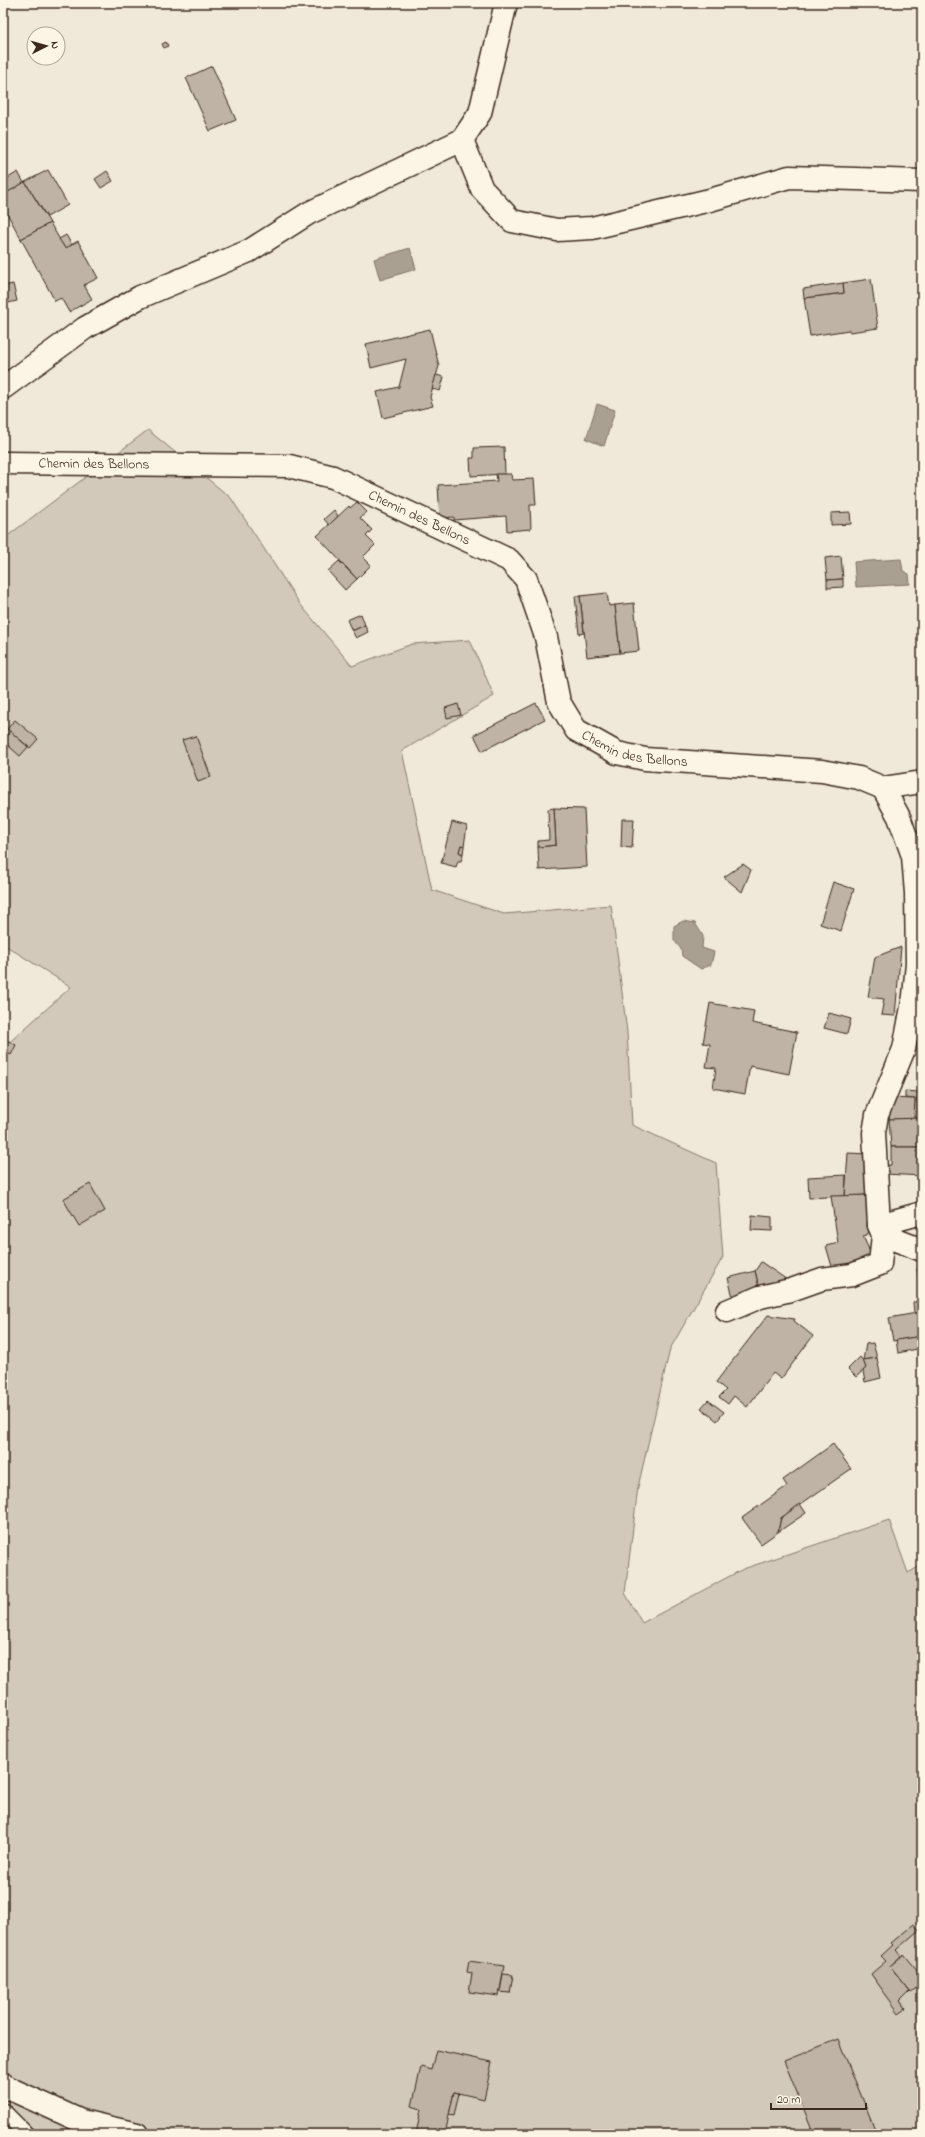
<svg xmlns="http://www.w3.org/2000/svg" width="925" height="2137" font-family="'Indie Flower',sans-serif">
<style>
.green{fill:#d2c9ba;stroke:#867a6c}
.water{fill:#aaa091;stroke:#7e7163}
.building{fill:#beb3a4;stroke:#3b2a1e}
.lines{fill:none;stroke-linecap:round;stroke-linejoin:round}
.lane-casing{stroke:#3b2a1e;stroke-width:18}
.street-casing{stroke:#3b2a1e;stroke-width:25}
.lane{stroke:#fcf5e5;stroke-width:15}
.street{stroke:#fcf5e5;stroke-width:22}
.labels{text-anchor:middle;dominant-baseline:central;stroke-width:3.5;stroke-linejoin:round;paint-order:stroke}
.street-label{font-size:14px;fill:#3b2a1e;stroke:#fcf5e5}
</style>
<rect width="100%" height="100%" fill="#f0e9d9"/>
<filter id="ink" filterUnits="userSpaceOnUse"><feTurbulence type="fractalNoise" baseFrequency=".025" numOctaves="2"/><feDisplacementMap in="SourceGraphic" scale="8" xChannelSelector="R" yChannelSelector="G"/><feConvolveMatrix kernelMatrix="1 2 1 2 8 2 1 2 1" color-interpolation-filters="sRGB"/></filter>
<g filter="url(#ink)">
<path class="green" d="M148,430L231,498L300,604L352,666L412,644L470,640L494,696L402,751L432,890L504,914L611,905L627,1032L632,1125L716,1163L723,1257L670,1349L638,1487L625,1593L642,1623L743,1569L889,1520L908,1573L922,1565V2134H3V1048L71,987L3,944V537H6Z"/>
<g class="water">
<path d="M410,248L416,269L380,280L374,259Z"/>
<path d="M597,404L615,410L604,446L586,439Z"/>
<path d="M901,559L903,571L909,574L910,584L856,587L854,562Z"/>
<path d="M683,921L695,923L703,936L702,948L714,952L711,965L701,969L682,956L681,949L674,940V926Z"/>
</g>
<g class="building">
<path d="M166,42L168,46L164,48L162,44Z"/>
<path d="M212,66L236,120L210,131L186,78Z"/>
<path d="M48,170L68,205L47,217L25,182Z"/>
<path d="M107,171L113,181L101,188L95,179Z"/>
<path d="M18,172L24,183L3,195V181Z"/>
<path d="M25,182L50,223L21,239L3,206V195Z"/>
<path d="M50,223L65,248L78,241L98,278L84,285L92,299L69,312L61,298L55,301L21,239Z"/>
<path d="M66,235L72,245L65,248L59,239Z"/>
<path d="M871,279L878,328L850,332L849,330L810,336L804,298L844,293L843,283Z"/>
<path d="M843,283L844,293L804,298L803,289Z"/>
<path d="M13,284L17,301L3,304V286Z"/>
<path d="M430,329L439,366L430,397L433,406L383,418L377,392L399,387L406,359L371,368L366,344Z"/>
<path d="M436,375L444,377L440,391L432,389Z"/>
<path d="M504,447L505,474L471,476L470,458H474V448Z"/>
<path d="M496,474H511L512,480L534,479L536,505H530L531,529L507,531L506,516L454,520V517L440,518L438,485L497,481Z"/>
<path d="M357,502L367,512L360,518L372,530L366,536L375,545L363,557L371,565L357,579L317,536L349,506L350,508Z"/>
<path d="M334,510L338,516L329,525L324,519Z"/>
<path d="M850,512L851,524L831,525V513Z"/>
<path d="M841,556L843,579L827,580L825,558Z"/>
<path d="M339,561L357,579L345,590L328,571Z"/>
<path d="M843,579V587L827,588V580Z"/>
<path d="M607,593L609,606L615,605L620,653L587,657L580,596Z"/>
<path d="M575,596H580L584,633L579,634Z"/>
<path d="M634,603L639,651L620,653L615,605Z"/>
<path d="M361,614L365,625L352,631L347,620Z"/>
<path d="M365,625L368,632L356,638L352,631Z"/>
<path d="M536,703L545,719L482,751L474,735Z"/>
<path d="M458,704L461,715L447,718L445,708Z"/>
<path d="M15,720L38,739L30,748L7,729Z"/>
<path d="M10,731L28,747L20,756L3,741Z"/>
<path d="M196,736L211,777L198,782L182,740Z"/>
<path d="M554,808L584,809L587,867L539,870L538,847L556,845Z"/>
<path d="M554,808L556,845L538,847V841L549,840L548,809Z"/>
<path d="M622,819H634L632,848L621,847Z"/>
<path d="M452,822L467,826L464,846L461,845L459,852L463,854L461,861H458L456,867L441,863Z"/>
<path d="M461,845L464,846L463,854L459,852Z"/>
<path d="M743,864L751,870L742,892L724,877Z"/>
<path d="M833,882L854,889L841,931L820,924Z"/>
<path d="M901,947L895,1016L881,1015L884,999L868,997L875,957Z"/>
<path d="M710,1003L754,1011L752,1023L797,1032L789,1074L750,1066L745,1094L713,1088L716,1068L706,1067L710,1044L703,1043Z"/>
<path d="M829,1013L851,1019L847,1034L824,1028Z"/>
<path d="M3,1038L16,1045L11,1055L3,1051Z"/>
<path d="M905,1091L918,1092L917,1102H922V1118L914,1119L915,1099L905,1098Z"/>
<path d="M890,1098L915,1099L914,1119H889Z"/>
<path d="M922,1118V1147H891L889,1119Z"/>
<path d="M891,1147H922V1176L885,1174L884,1166L891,1165Z"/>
<path d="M848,1153L870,1154L867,1195L845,1196Z"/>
<path d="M846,1175L845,1196L809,1198L808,1177Z"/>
<path d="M90,1184L105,1211L79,1226L63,1199Z"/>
<path d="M867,1195L870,1229L867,1235L863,1236L873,1259L833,1270L826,1246L838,1243L831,1196Z"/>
<path d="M752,1215L772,1217V1231L751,1230Z"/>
<path d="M761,1262L793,1284L760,1292L755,1271Z"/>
<path d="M922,1268V1294L917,1269Z"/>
<path d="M755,1271L760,1292L734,1301L728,1278Z"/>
<path d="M922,1301V1312L914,1313L913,1302Z"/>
<path d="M922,1312V1336L893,1341L889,1318Z"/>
<path d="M768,1315L795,1319L794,1321L813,1336L781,1379L773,1373L747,1407L734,1396L728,1404L719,1397L726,1390L716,1382Z"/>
<path d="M922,1336V1348L898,1353L896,1340Z"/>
<path d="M873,1343L877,1358L863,1360L866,1344Z"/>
<path d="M860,1357L864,1362L866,1368L856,1377L848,1369Z"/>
<path d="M877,1358L881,1378L865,1382L863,1371L866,1368L863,1360Z"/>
<path d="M708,1400L724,1412L717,1421L701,1408Z"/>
<path d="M833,1444L851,1469L781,1518L778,1532L761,1544L742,1518L787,1486L783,1480Z"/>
<path d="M800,1504L806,1513L778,1532L781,1518Z"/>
<path d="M914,1924L919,1930L896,1950L901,1956L890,1966L910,1991L900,2001L906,2008L899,2013L871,1974L886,1961L881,1956L893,1945L891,1943Z"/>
<path d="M904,1954L922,1976V1984L911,1992L890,1966Z"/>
<path d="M469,1961L504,1966L499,1996L469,1992L472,1973L467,1972Z"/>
<path d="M503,1974L513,1975L510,1993L500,1992Z"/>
<path d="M838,2039L877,2134H814L784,2061Z"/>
<path d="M436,2050L492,2062L484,2099L454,2092L445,2134H416L421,2109L412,2106L421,2067L431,2070Z"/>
<path d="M454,2092L459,2093L454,2116L449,2115Z"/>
</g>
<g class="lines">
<defs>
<path id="lane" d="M3,2111L26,2134"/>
<g id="street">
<path d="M462,140L482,189L512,221L557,230L592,228L710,200L789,177L922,181"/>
<path d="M3,388L85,328L140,297L249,251L309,213L462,140L480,113L506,3"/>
<path id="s1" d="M3,463L289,466L333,477L509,560L526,579L546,637L559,702L576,730L617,753L645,759L822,771L859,778L883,788L899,817L913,856L916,893L917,963L914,996L904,1049L877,1115L874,1133L879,1225L883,1235L880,1264L852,1275L822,1279L791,1290L760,1297L727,1311"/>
<path d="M883,788L922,782"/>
<path d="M879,1225L922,1213"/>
<path d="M883,1235L922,1250"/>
<path d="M3,2084L6,2087L81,2121L137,2134"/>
</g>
</defs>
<use href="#lane" class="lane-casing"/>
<use href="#street" class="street-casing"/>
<use href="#lane" class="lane"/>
<use href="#street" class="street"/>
</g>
</g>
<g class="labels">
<g class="street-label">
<text stroke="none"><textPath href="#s1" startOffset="91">Chemin des Bellons</textPath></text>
<text stroke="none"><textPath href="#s1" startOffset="427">Chemin des Bellons</textPath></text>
<text stroke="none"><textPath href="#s1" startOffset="775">Chemin des Bellons</textPath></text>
</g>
</g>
<rect width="925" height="2137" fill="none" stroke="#fcf5e5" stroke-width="16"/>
<rect x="8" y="8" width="909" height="2121" fill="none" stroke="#3b2a1e" stroke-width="1.5" filter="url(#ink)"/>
<g transform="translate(46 46) rotate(84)"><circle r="19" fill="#fcf5e5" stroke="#afa495"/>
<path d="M0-3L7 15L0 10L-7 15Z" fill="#3b2a1e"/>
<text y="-6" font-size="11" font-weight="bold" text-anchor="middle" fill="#3b2a1e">N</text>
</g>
<path d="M771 2103v6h95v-6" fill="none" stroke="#3b2a1e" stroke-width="2"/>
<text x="777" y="2103" font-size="12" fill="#3b2a1e" stroke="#fcf5e5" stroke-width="3" paint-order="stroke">20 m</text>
</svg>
